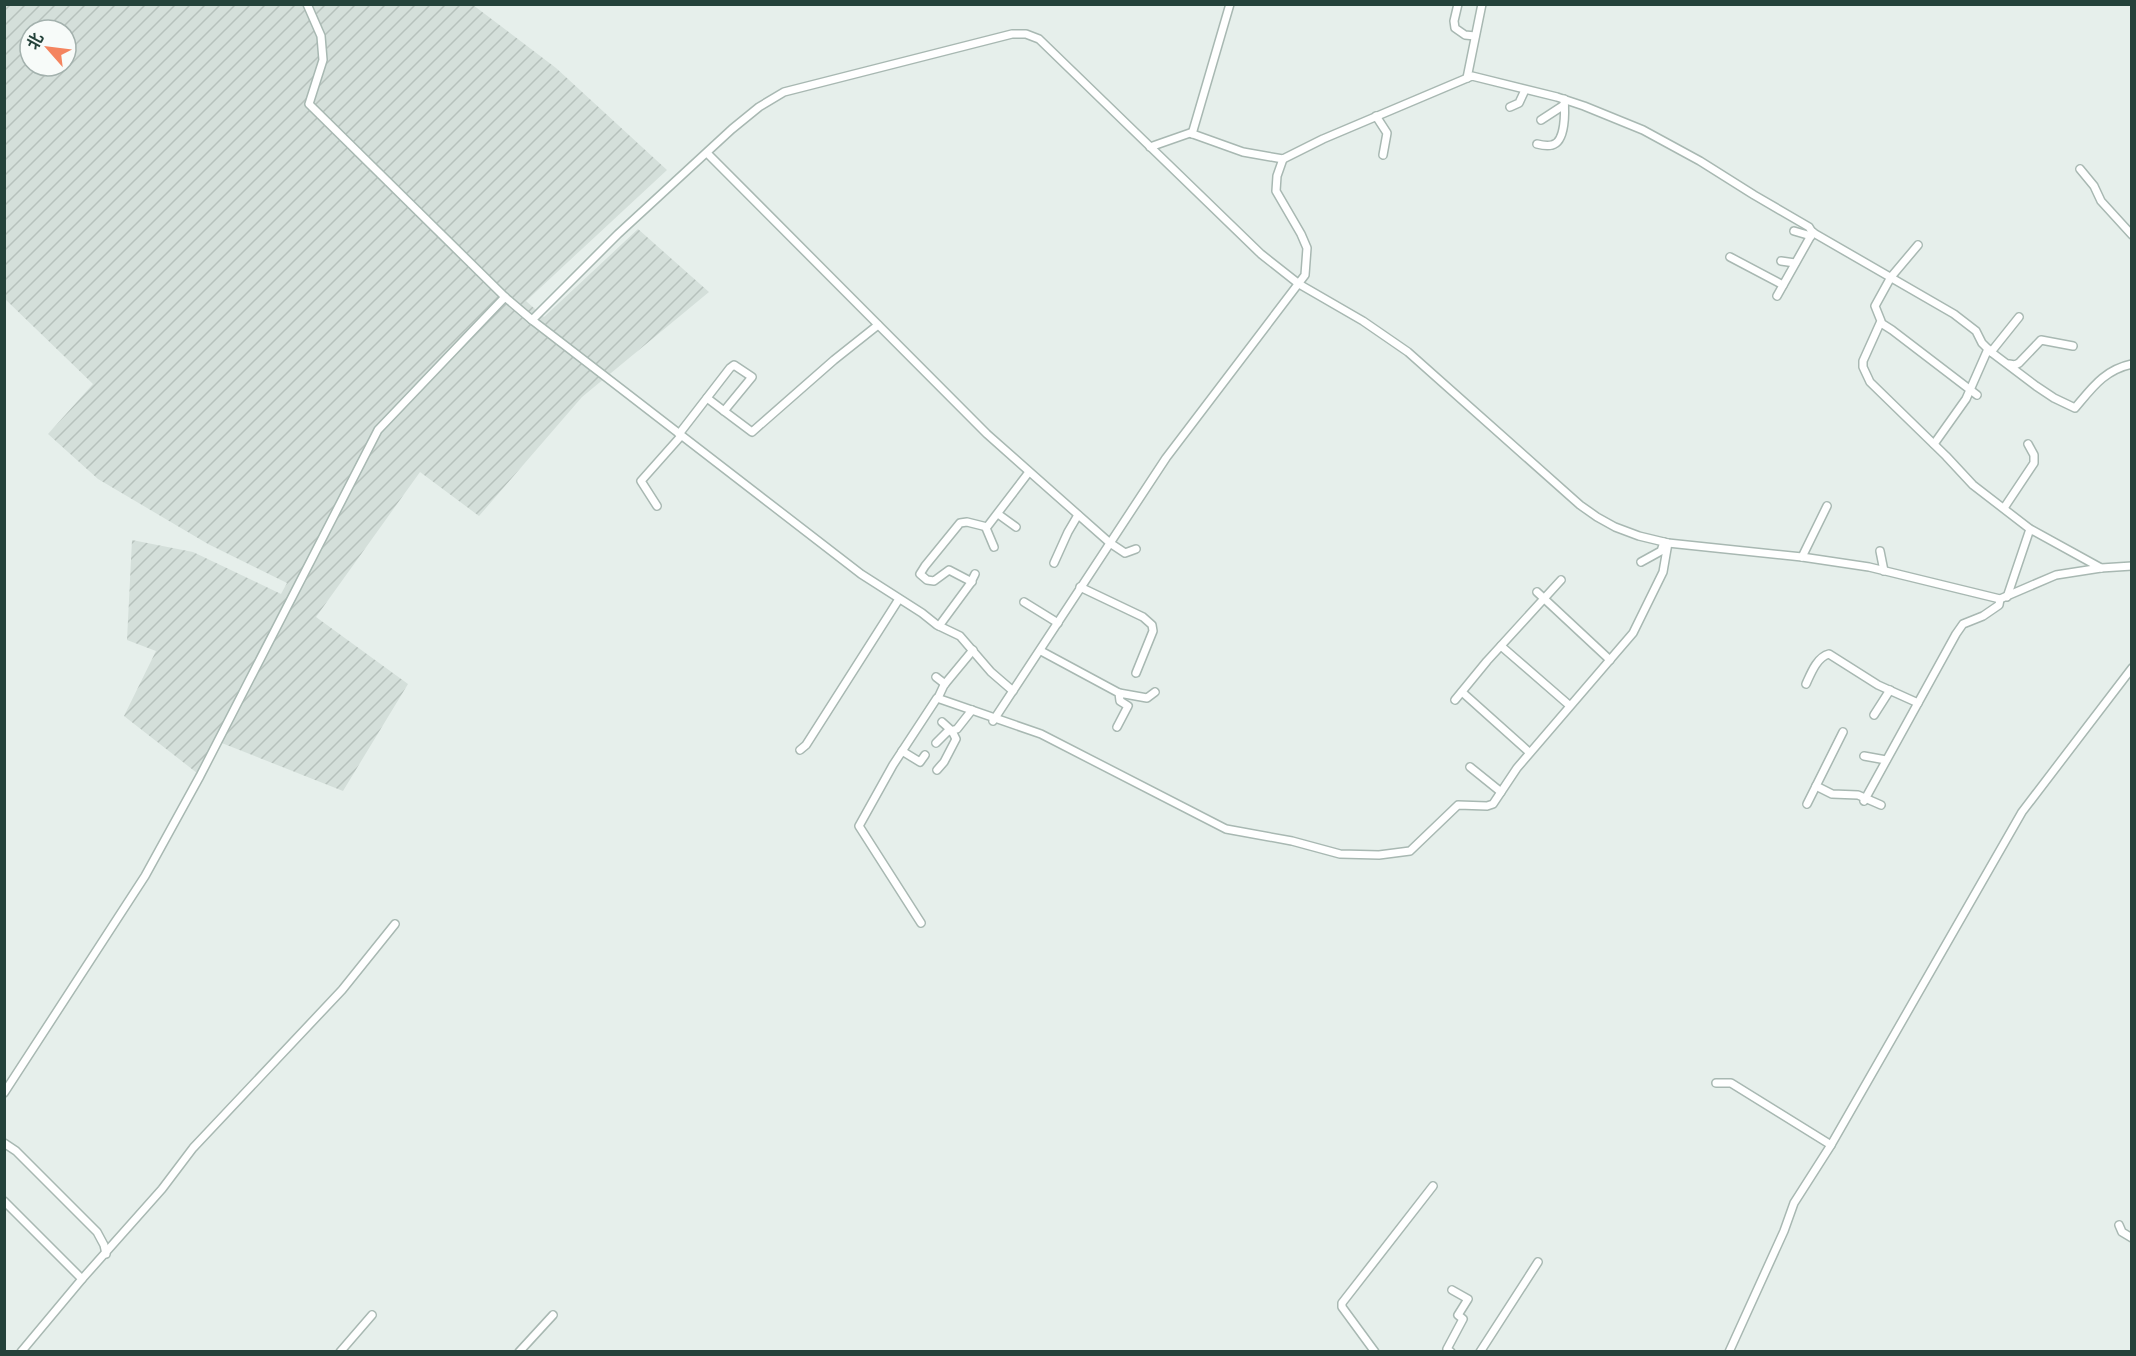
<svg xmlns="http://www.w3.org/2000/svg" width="2136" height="1356" font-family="Helvetica,'Noto Sans SC',sans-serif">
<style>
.industrial{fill:url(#industrial-furrows);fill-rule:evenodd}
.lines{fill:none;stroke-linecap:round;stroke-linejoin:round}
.street-casing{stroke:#a8b8b2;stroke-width:10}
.street{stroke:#fff;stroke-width:7}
</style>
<defs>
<pattern id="industrial-furrows" width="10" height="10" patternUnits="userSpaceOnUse" patternTransform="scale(1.5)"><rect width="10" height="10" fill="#d4dfda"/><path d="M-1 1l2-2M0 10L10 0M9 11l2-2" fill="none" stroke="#b6c1bc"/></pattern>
</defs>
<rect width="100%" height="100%" fill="#e6efeb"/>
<path class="industrial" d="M4,5H473L556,68L667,170L526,301L544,317L638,229L709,292L582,397L479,516L420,472L316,617L408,684L343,791L214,740L197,773L124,716L156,651L127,640L132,540L193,552L281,594L287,583L208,544L98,479L48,434L93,384L5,299ZM30,30H66V66H30Z"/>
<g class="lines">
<defs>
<g id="street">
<path d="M307,4L321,36L323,60L309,104L505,297"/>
<path d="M1458,4L1454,21L1455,28L1465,35L1475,36"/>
<path d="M1467,78L1482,4"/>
<path d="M1510,107L1519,103L1525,90"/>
<path d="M1376,116L1387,133L1383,155"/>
<path d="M1541,120L1564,105"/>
<path d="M1192,134L1230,4"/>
<path d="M1537,144C1541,145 1548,146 1552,145C1566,142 1565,111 1564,99"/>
<path d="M1150,147L1190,133L1243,152L1283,159L1323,139L1472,76L1557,97L1584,106L1643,130L1700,161L1754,195L1809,227L1812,232L1954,314L1976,331L1982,343L1991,352L2036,386L2054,398L2075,408C2092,388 2104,370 2132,364"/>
<path d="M707,153L987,434L1110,543L1125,553L1136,549"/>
<path d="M2080,169L2094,186L2101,201L2132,235"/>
<path d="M1794,231L1811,236"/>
<path d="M1918,245L1891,277L1875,306L1881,321L1863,361V367L1870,382L1946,456L1973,485L2030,529L2101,568"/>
<path d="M1730,257L1783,285"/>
<path d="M1781,261L1795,263"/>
<path d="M1777,296L1813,232"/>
<path d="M532,320L861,574L922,613L937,625L960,636L991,672L1013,691"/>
<path d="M1881,323L1892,330L1977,395"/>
<path d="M1991,352L2019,317"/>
<path d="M2009,364L2015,365L2019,363L2041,340L2073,346"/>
<path d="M707,398L724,411"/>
<path d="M679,434L730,368L734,365L752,377L724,411L752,432L834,360L878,325"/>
<path d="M1934,444L1966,399L1988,349"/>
<path d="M657,506L641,481L681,436"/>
<path d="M2004,508L2034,463V455L2028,444"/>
<path d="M998,514L1016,527"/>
<path d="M986,528L994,547"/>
<path d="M1880,551L1884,571"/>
<path d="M1802,557L1827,506"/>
<path d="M1641,562L1661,551L1664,542"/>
<path d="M1054,563L1068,532L1078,515"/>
<path d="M972,582L949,570L934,581L927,580L920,574L925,566L960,523L967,522L987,527L1029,472"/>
<path d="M1080,587L1143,617L1152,625L1153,631L1136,673"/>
<path d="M1537,592L1610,660"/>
<path d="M2007,597L2030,529"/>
<path d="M1024,602L1058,623"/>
<path d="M939,626L970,584L975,574"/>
<path d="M1501,646L1569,705"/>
<path d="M1041,651L1119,693L1120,701L1128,706L1117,727"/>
<path d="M936,677L945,684"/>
<path d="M1806,684C1811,673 1817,657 1829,654L1878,685L1918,703"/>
<path d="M1462,692L1529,752"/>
<path d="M1119,693L1147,698L1155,692"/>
<path d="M938,698L944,685L973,650"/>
<path d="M1455,700L1487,661L1561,580"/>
<path d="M1874,715L1890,690"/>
<path d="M993,721L1166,458L1305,275L1307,248L1301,234L1276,191L1277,176L1283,159"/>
<path d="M1843,732L1816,786L1832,794L1858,795L1881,805"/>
<path d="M936,743L947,732L957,729L972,710"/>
<path d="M800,750L806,745L899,599"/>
<path d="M902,751L920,762L925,755"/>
<path d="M1864,756L1886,760"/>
<path d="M1470,767L1501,792"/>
<path d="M937,770L944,762L956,739L952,731L942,722"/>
<path d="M1864,801L1956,634L1963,624L1983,616L1999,605L2000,599"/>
<path d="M1807,804L1816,786"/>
<path d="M921,923L859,826L893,765L937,698L1041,734L1226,829L1292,841L1340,854L1379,855L1410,851L1458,805L1487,806L1493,804L1517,768L1633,633L1663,572L1668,543"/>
<path d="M1716,1083H1731L1831,1145"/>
<path d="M4,1093L145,876L200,776L378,430L505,297L532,320L618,234L732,129L759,107L784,92L1012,34H1026L1039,39L1261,254L1299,284L1363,321L1408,352L1580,505L1597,517L1615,527L1639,536L1668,543L1802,557L1869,567L2000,599L2056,575L2101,568L2132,566"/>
<path d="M4,1143L16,1151L97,1232L104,1245L106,1254"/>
<path d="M4,1201L82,1279L21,1352"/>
<path d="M2119,1225L2122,1232L2132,1238"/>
<path d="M82,1279L162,1189L193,1148L342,990L395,924"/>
<path d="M340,1352L372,1315"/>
<path d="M519,1352L553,1315"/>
<path d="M1375,1352L1342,1307V1303L1433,1186"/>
<path d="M1451,1352L1447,1349L1463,1319L1458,1315L1468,1299L1452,1290"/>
<path d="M1480,1352L1538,1262"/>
<path d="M1729,1352L1784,1231L1794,1203L1831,1145L2022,812L2132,668"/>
</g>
</defs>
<use href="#street" class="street-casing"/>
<use href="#street" class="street"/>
</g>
<rect width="2136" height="1356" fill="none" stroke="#24423a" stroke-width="12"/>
<g transform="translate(48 48) rotate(298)"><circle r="28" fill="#f7fbf9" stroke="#a3b1ad" stroke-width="1.5"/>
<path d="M0-4.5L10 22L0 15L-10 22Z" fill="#f4845f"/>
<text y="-9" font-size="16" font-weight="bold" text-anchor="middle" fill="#24423a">北</text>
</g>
</svg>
